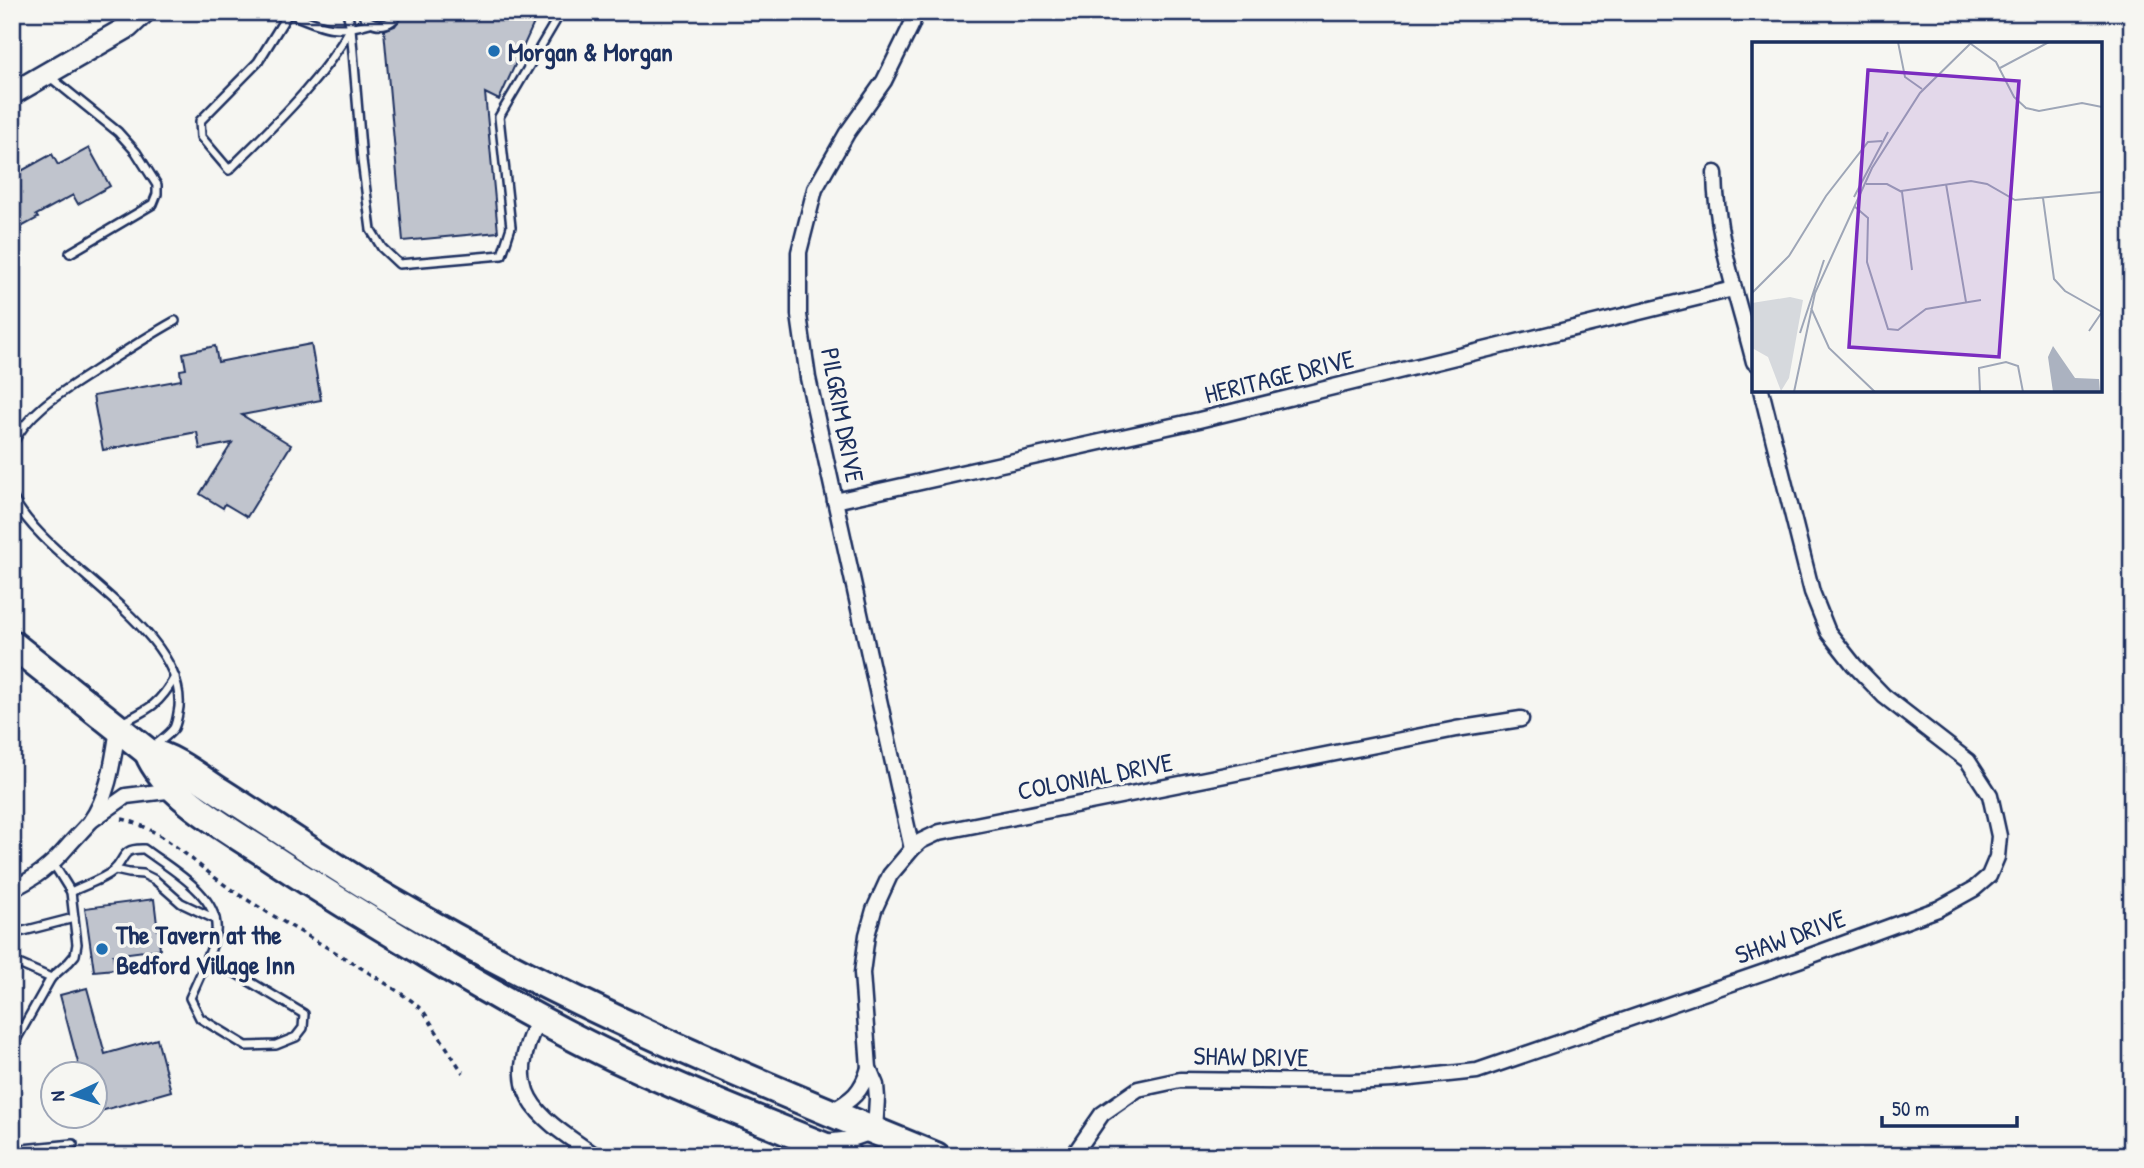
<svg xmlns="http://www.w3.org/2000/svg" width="2144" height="1168" font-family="'Patrick Hand',sans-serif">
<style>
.building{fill:#c0c4cd;stroke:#1b2f5e;stroke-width:2}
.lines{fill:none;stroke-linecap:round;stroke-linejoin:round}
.lane-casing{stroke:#1b2f5e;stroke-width:12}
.street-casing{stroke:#1b2f5e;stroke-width:19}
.secondary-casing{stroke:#1b2f5e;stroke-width:26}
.highway-casing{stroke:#1b2f5e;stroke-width:32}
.path{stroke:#1b2f5e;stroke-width:3.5;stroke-dasharray:5 5;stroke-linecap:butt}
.lane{stroke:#f6f6f2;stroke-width:7}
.street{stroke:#f6f6f2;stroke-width:14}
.secondary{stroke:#f6f6f2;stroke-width:21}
.highway{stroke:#f6f6f2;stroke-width:26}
.poi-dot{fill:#1f6fb2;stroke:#f6f6f2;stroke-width:2.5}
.labels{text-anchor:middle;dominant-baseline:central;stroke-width:7;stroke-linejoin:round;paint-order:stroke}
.poi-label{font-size:26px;font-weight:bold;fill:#1b2f5e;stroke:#f6f6f2;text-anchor:start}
.street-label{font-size:26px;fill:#1b2f5e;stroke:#f6f6f2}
.inset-road{fill:none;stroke:#9ea6b7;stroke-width:2}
.view{fill:#7b2cbf;fill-opacity:0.15;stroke:#7b2cbf;stroke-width:3.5}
.inset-edge{fill:none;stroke:#1b2f5e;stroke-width:3.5}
</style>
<rect width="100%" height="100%" fill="#f6f6f2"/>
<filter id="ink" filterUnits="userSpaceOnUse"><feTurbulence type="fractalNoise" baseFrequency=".0143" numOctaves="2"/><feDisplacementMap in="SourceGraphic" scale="14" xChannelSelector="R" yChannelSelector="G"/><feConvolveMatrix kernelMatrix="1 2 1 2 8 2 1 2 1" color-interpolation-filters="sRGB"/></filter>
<g filter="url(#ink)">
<g class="building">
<path d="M405,12H539L499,100L485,93L498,232L403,241L384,30L395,26Z"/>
<path d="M89,148L110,186L78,204L73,195L36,215L38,218L12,232V191L20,187L14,175L52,154L58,165Z"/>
<path d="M311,344L321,400L242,415L291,445L247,517L225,504L223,508L200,494L232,443L200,449L197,432L103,450L93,396L181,380L180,370L186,369L183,353L215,346L218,362Z"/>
<path d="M154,899L160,949L113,955L115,969L94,971L85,908Z"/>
<path d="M87,988L105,1054L157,1039L171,1091L94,1113V1074H81L60,995Z"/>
</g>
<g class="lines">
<defs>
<g id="lane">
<path d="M286,12C322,26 332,34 370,23"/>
<path d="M289,12L258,62L200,121L201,137L229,170C273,126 320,83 351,28L347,12"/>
<path d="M361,12C371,28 390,29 399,12"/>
<path d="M351,28L362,160L371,230L382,248L399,264L502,255L511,227L499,117L561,12"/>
<path d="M50,77L118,132L136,152L157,185V194L153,204L70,253"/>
<path d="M12,445C29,410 64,391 96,370C122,353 148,336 175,321"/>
<path d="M12,496C45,564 185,627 179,707C178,713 177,722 174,728C169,735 160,741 154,746"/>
<path d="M121,723C149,709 159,705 175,677"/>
<path d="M115,870L129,873L143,874L155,880L181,903L215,919"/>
<path d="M71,892C84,885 102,880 113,871C126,860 120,848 144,849C169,868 220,895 216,932C214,947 197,982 190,998L200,1018L246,1046L276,1045L296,1037L303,1028L304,1014L207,956"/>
<path d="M12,934L74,918"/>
<path d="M12,961L51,978"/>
<path d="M12,1047L51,978L69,962L75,955L77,944L71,892L53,863"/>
<path d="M12,1150L73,1144"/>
</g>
<g id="street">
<path d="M1715,173C1716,240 1738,298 1754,362"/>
<path d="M835,501L1199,420L1733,289"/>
<path d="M92,820L126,796L175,790"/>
<path d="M912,849L808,378L799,315V252L815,189L847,133L884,81L912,24L915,12"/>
<path d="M12,889C35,879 52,865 68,846C75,838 83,830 90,822C109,796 113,760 118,729"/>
<path d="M538,1019C501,1095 536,1115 596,1156"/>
<path d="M830,1112C852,1100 862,1092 869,1068"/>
<path d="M824,1142L852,1139L875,1131L877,1098L876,1085L869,1068L862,973L867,935L874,910L890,875L912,849L921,841L940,832L1456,729L1521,719"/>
<path d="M1073,1156L1102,1114L1138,1089L1180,1080L1350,1082L1392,1080L1477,1071L1799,960L1938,909L1974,889L1989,876L1997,857L1999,836L1990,795L1968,761L1884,696L1854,665L1828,632L1812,592L1761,390"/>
</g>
<path id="secondary" d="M12,94L128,27L144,12"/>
<g id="highway">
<path d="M12,644L148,752C174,757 199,778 221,792C281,830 339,871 400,906C570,1006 754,1082 936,1156"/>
<path d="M148,752C164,794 229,830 266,854C321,891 377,924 433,958C496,996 561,1033 628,1064C700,1098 775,1126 848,1156"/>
</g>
</defs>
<use href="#lane" class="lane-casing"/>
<use href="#street" class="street-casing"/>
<use href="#secondary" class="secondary-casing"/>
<use href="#highway" class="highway-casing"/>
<path class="path" d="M122,819C164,828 201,871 238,894C296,931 356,962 412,1001L424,1012L463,1073"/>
<use href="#lane" class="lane"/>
<use href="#street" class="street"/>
<use href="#secondary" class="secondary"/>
<use href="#highway" class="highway"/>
</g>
</g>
<g class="poi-dot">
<circle cx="494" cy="51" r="7"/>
<circle cx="102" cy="949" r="7"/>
</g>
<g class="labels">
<g class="poi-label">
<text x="508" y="51">Morgan &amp; Morgan</text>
<text x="116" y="934">The Tavern at the<tspan x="116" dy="30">Bedford Village Inn</tspan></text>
</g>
<g class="street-label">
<text transform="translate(1279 376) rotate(-14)">HERITAGE DRIVE</text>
<text transform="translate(843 415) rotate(79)">PILGRIM DRIVE</text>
<text transform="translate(1095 776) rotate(-11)">COLONIAL DRIVE</text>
<text transform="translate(1790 936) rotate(-20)">SHAW DRIVE</text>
<text transform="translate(1251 1056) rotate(1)">SHAW DRIVE</text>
</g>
</g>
<g transform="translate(1752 42)">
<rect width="350" height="350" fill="#f6f6f2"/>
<path d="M38,255L51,258L37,336L29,349L16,315L0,306V261Z" fill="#d6d9dd"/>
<path d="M301,304L323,336L347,337L348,350H301L296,315Z" fill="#abb2c0"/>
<path class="inset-road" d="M146,0L153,35L170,47M219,2L244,20L262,55L274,66L287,69L330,61L350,65M248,26L297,0M114,142H135L150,150L160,228M194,142L214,260M149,149L219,139L235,142L263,158L350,150M102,155L136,90M291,156L302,237L313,249L350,270M102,164L116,176L115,220L136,287L146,288L174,267L229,258M0,251L37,214L74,154L116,100L130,99M59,266L77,306L123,350M337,289L350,270M48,291L72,218M42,350L63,251L120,126L168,51L220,0M228,350L227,326L254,320L266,324L271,350"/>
<path class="view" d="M116,28L267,39L247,315L97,305Z"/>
<rect width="350" height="350" class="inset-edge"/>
</g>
<rect width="2144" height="1168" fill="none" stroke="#f6f6f2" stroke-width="42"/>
<rect x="21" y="21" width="2102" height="1126" fill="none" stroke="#1b2f5e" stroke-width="2.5" filter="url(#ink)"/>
<g transform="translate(74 1095) rotate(266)"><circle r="33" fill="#f6f6f2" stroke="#9ea6b7" stroke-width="2"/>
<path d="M0-5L12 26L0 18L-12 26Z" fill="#1f6fb2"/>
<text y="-10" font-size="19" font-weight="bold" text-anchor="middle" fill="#1b2f5e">N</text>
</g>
<path d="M1882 1116v10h135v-10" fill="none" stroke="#1b2f5e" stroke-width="3.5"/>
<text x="1892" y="1116" font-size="21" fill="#1b2f5e" stroke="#f6f6f2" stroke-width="5" paint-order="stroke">50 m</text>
</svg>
